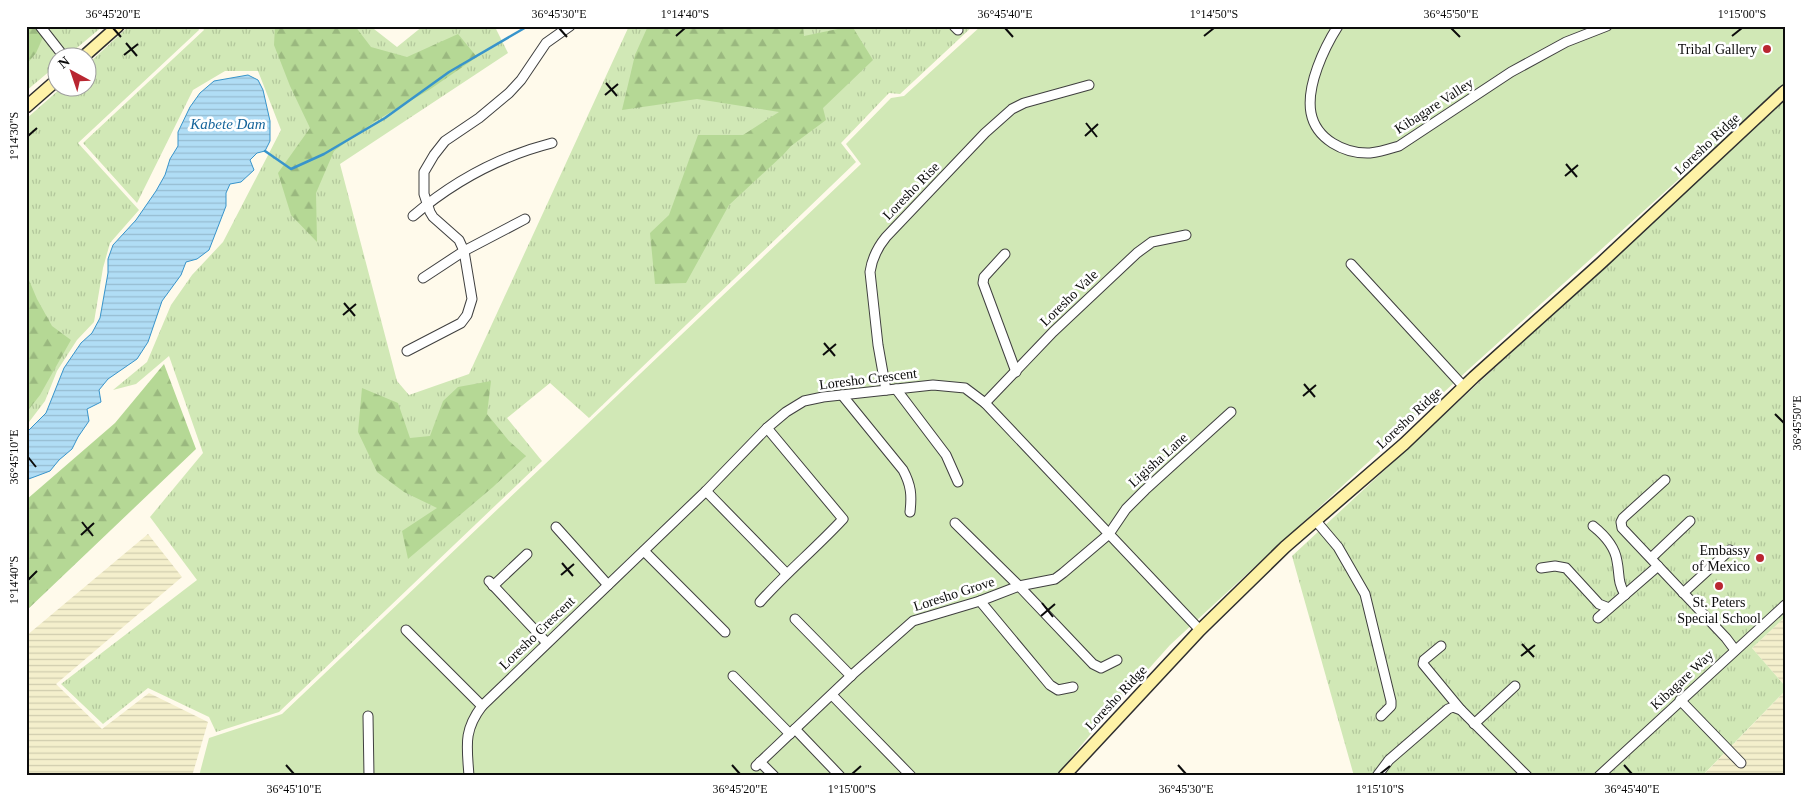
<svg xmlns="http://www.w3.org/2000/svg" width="1811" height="802" font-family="Georgia,serif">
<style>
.farmland{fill:url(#farmland-rules)}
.grass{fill:url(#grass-tufts)}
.forest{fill:url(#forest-firs)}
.garden{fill:#d1e8b6}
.water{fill:url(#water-rules);stroke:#3894cb}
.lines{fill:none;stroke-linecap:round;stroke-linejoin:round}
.stream{stroke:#3894cb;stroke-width:2.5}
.minor-casing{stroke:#3f3f3f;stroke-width:11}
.secondary-casing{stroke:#2e2e2e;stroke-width:14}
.minor{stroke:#fff;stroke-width:9}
.secondary{stroke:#fef2a7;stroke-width:11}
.ticks{fill:none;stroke:#0c0c0c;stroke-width:2}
.poi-dot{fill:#b92631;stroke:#fff;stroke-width:2}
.labels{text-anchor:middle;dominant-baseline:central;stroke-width:5;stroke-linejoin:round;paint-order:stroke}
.poi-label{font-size:14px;fill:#0c0c0c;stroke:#fff;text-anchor:end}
.street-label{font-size:14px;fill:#0c0c0c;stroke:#fff}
.water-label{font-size:15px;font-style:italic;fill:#17659b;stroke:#fff}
.neatline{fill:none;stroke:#0c0c0c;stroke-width:2}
.ticks-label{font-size:12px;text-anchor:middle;fill:#0c0c0c}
</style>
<defs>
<pattern id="farmland-rules" width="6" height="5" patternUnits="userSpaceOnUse" patternTransform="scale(1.25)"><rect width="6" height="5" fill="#f4efcc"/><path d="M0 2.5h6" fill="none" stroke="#d0ccae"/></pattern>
<pattern id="grass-tufts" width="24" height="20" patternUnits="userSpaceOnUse" patternTransform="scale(1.25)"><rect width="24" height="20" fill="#d1e8b6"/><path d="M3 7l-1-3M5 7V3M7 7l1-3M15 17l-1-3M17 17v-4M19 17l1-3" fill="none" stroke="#b2c69b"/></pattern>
<pattern id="forest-firs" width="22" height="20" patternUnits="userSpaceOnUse" patternTransform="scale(1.25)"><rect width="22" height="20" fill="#b5d895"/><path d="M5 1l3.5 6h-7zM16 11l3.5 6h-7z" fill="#9ab87f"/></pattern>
<pattern id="water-rules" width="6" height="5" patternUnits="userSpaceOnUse" patternTransform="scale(1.25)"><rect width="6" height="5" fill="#b0ddf5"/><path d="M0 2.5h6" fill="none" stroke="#96bcd1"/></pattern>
</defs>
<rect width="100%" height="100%" fill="#fffaeb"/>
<g class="farmland">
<path d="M148,534L182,577L56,684L102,729L149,693L208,722L192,776H26V636Z"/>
<path d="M1785,617V686L1752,648Z"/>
<path d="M1785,691V776H1702L1713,765Z"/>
</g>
<g class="grass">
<path d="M26,26H103L66,57L58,58L57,65L26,91Z"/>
<path d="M129,26H197L199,30L78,143L139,210L110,243L103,268L94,322L77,340L57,371L45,401L26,426V119L61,88H88V64Z"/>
<path d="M202,26H372L374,29L397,47L423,26L495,27L508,53L340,164L397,381L409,395L469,374L629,26H973L900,94L889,93L841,143L856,162L589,418L550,383L507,418L542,461L279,712L216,732L209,717L148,688L103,724L61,684L197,580L150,517L203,453L169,356L136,384L113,390L147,362L171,305L192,275L223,242L281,130L258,71H225L193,90L137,203L83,143L204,30Z"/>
<path d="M1785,99V617L1752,648L1785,686V691L1702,776H1354L1292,556Z"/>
</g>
<g class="forest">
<path d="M26,26H48L36,53L26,65Z"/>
<path d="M275,26H355L371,47L407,57L458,34L477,57L429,90L377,120L334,151L316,193L317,242L291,215L278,173L310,128L290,86L274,45Z"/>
<path d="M648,26H803L804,36L852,26L873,60L823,108L826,120L791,146L783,155L729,205L686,283L655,284L650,233L669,215L698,135H743L779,112L697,99L622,110L635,55Z"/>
<path d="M26,273L37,299L52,326L71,340L40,395L26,413Z"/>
<path d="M164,364L196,449L26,611V500L115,423Z"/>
<path d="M491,381L487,414L509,441L526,456L493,487L408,559L402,531L437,508L404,492L377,472L358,432L362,388L398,403L410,438L430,436L443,401L458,387Z"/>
</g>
<path class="garden" d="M981,26H1785V83L1469,369L1170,645L1094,730L1056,776H199L209,738L282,714L861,164L846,144L891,98L904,96Z"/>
<path class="water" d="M248,75L258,80L263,90L270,121V141L265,151L257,153L250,160L254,170L241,182L230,184L226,193V206L209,250L197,259L186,262L181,275L162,301L148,342L137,359L108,379L99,390L101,402L87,409L89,421L78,437L72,449L59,460L50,471L26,480V433L46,413L64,368L81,343L92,333L100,318L108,273V259L113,245L136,220L156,191L165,175L170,159L178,146V132L190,107L200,93L214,81Z"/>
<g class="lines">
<path class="stream" d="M265,151L291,169L324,154L385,118L449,72L528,26"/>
<defs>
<g id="minor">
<path d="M40,26L65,58"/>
<path d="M954,26L958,30"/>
<path d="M1338,26C1324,48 1306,86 1311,113C1316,139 1344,154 1370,153C1380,152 1389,149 1399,146L1511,72L1566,42L1607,26"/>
<path d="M413,216C454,181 501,156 552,143"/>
<path d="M1005,254L984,277L983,283L1016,372"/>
<path d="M1351,264L1464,387"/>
<path d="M423,278L464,251L525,219"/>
<path d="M407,351L461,323L467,315L472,299L464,251L459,240L433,217L430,212L424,194V172L434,155L445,141L479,118L509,93L521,80L546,43L570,26"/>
<path d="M896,389L946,455L958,482"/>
<path d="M886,390L878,345L870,272C872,258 877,248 886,237L985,133L1012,109L1024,103L1089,85"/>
<path d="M842,395L903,470C911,485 912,495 910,512"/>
<path d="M985,403L1053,332L1137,253L1152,242L1186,235"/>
<path d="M1665,480L1623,518L1621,522L1622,528L1726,638L1735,650"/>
<path d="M706,491L786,573"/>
<path d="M1316,521L1338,547L1365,594L1391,701V706L1381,716"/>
<path d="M955,523L1019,586L1093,664L1101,668L1117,660"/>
<path d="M1593,526C1603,534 1615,547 1617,561C1620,576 1617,580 1625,595"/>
<path d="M556,527L608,585"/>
<path d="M644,551L725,632"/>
<path d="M1651,558L1690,521"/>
<path d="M1541,568L1555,566L1566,568L1599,604L1609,608"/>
<path d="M489,581L547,643"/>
<path d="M493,586L527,554"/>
<path d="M1683,593L1730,550"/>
<path d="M980,601L1050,685L1058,690L1073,687"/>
<path d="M760,602C786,573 816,548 843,519L767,428"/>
<path d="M1598,618L1658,566"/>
<path d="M795,619L851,676"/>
<path d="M406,630L482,706"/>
<path d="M1441,646L1424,660L1423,664L1461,710"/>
<path d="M733,676L790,734"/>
<path d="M832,695L911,776"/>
<path d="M1680,700L1741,763"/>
<path d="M368,716L369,776"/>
<path d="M1474,724L1515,686"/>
<path d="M795,729L840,776"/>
<path d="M760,762L774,776"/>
<path d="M756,766L853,674L913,621L980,601L1019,586L1055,579L1063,573L1109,534L1126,509L1145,490L1231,412"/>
<path d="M469,776C467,746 463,731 482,706L706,491L767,428L786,412L804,401L823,397L933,385L965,388L985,403L1200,630"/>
<path d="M1377,776L1389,760L1448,709L1453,707L1461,710L1527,776"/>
<path d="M1599,776L1785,605"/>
</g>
<g id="secondary">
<path d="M82,58L118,26"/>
<path d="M26,107L58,79"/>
<path d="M1064,776L1200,630L1285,547L1404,444L1474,377L1601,263L1785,91"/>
</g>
</defs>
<use href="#minor" class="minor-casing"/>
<use href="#secondary" class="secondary-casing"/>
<use href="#minor" class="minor"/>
<use href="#secondary" class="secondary"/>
</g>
<path class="ticks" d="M113,28L121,37M559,28L567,37M1005,28L1013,37M1451,28L1460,37M676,36L685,28M1204,36L1214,28M1732,36L1742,28M126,43L137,56M124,55L138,44M606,83L617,96M605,95L618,84M1086,123L1097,137M28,136L37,128M1085,136L1098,124M1566,164L1577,177M1565,176L1578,165M344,303L355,316M343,315L356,304M824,343L835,356M823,355L836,344M1304,384L1315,397M1303,396L1316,385M1775,414L1784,423M28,457L36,467M82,522L93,536M81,535L94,523M562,563L573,576M561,575L574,564M28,580L37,571M1042,603L1053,617M1041,616L1055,604M1522,644L1534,657M1521,656L1535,645M286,765L294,774M732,765L740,774M1178,765L1186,774M1624,765L1632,774M852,774L861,766M1380,774L1390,766"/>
<g class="poi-dot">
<circle cx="1767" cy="49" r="5"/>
<circle cx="1760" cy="558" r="5"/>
<circle cx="1719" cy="586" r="5"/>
</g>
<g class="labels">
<g class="poi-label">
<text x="1757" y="49">Tribal Gallery</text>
<text x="1750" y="550">Embassy<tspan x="1750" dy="16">of Mexico</tspan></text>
<text x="1719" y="602" text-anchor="middle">St. Peters<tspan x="1719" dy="16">Special School</tspan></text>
</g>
<g class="street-label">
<text transform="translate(1434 106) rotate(-33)">Kibagare Valley</text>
<text transform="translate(1707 144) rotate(-43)">Loresho Ridge</text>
<text transform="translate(911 191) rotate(-46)">Loresho Rise</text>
<text transform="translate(1069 298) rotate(-44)">Loresho Vale</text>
<text transform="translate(868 379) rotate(-7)">Loresho Crescent</text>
<text transform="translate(1409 418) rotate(-43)">Loresho Ridge</text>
<text transform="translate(1158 460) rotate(-42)">Ligisha Lane</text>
<text transform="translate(954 594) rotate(-18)">Loresho Grove</text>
<text transform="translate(537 633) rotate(-44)">Loresho Crescent</text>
<text transform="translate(1682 680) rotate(-43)">Kibagare Way</text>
<text transform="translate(1116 698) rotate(-47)">Loresho Ridge</text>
</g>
<g class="water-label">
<text x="228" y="124">Kabete Dam</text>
</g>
</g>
<rect width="1811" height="802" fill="none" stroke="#ffffff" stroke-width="55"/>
<g transform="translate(72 72) rotate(320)"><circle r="24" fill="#ffffff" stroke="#9e9e9e"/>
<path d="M0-4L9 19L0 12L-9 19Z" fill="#b92631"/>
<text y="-8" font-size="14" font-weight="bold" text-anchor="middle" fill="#0c0c0c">N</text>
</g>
<rect x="28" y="28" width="1756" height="746" class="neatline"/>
<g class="ticks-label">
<text x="113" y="18">36°45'20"E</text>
<text x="559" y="18">36°45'30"E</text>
<text x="685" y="18">1°14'40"S</text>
<text x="1005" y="18">36°45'40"E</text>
<text x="1214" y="18">1°14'50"S</text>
<text x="1451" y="18">36°45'50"E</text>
<text x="1742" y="18">1°15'00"S</text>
<text transform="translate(14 136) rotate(-90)" y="4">1°14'30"S</text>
<text transform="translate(1797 423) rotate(-90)" y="4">36°45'50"E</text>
<text transform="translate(14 457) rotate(-90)" y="4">36°45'10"E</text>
<text transform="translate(14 580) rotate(-90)" y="4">1°14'40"S</text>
<text x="294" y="793">36°45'10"E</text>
<text x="740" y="793">36°45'20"E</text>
<text x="852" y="793">1°15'00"S</text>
<text x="1186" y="793">36°45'30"E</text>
<text x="1380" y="793">1°15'10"S</text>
<text x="1632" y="793">36°45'40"E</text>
</g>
</svg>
